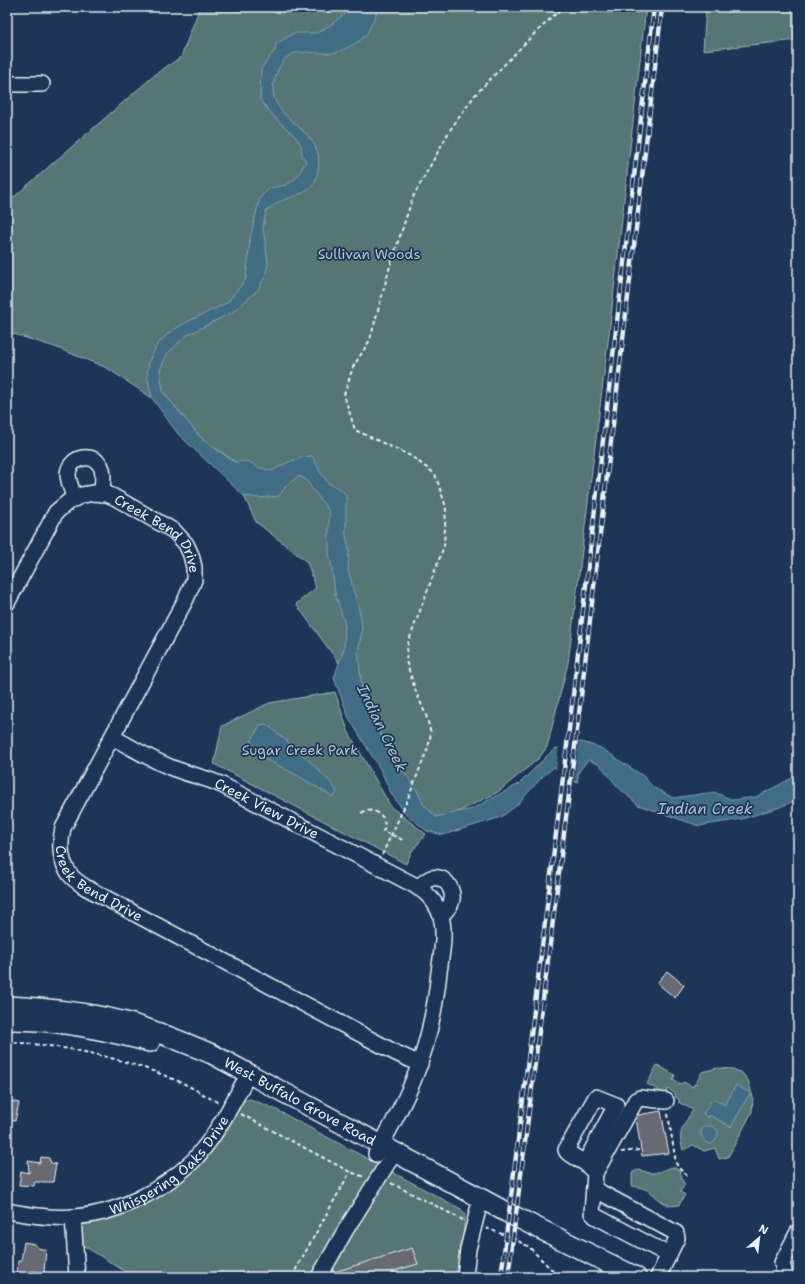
<svg xmlns="http://www.w3.org/2000/svg" width="805" height="1284" font-family="'Shantell Sans',sans-serif">
<style>
.green{fill:#577574;stroke:#a0b3b6}
.water{fill:#406c84;stroke:#83a1b2}
.pier{fill:#1d3557}
.building{fill:#676b71;stroke:#e8f1f8}
.lines{fill:none;stroke-linecap:round;stroke-linejoin:round}
.minor-casing{stroke:#e8f1f8;stroke-width:18}
.major-casing{stroke:#e8f1f8;stroke-width:22}
.path{stroke:#e8f1f8;stroke-width:2;stroke-dasharray:4 3;stroke-linecap:butt}
.minor{stroke:#1d3557;stroke-width:15}
.major{stroke:#1d3557;stroke-width:19}
.rail-casing{stroke:#e8f1f8;stroke-width:4.5}
.rail{stroke:#1d3557;stroke-width:3;stroke-dasharray:9;stroke-linecap:butt}
.labels{text-anchor:middle;dominant-baseline:central;stroke-width:3.5;stroke-linejoin:round;paint-order:stroke}
.park-label{font-size:14px;fill:#b5c6ca;stroke:#1d3557}
.street-label{font-size:14px;fill:#e8f1f8;stroke:#1d3557}
.water-label{font-size:15px;font-style:italic;fill:#adc2cf;stroke:#1d3557}
</style>
<rect width="100%" height="100%" fill="#1d3557"/>
<filter id="ink" filterUnits="userSpaceOnUse"><feTurbulence type="fractalNoise" baseFrequency=".025" numOctaves="2"/><feDisplacementMap in="SourceGraphic" scale="8" xChannelSelector="R" yChannelSelector="G"/><feConvolveMatrix kernelMatrix="1 2 1 2 8 2 1 2 1" color-interpolation-filters="sRGB"/></filter>
<g filter="url(#ink)">
<g class="green">
<path d="M200,7H646L609,334L568,663L547,747L539,758L498,792L434,824L415,815L355,685L296,604L316,588L307,562L256,522L244,496L255,476L201,438L163,392L152,398L107,368L55,347L7,332V203L157,73L181,57Z"/>
<path d="M706,7H798V40L703,50Z"/>
<path d="M335,692L348,731L391,807L426,834L412,851L406,864L214,764L222,726L269,703Z"/>
<path d="M657,1065L675,1075L673,1080L681,1084L683,1082L693,1087L694,1084H696L702,1072L717,1068L733,1069L742,1073L748,1080L753,1097L752,1112L728,1157L719,1159L715,1148L704,1151L693,1145L683,1150C677,1132 683,1126 693,1110L678,1102L680,1100L675,1097L676,1094L668,1089L665,1094L647,1084Z"/>
<path d="M250,1099L273,1108L461,1209L465,1215L459,1277H134L81,1244L80,1229L82,1223L153,1196L237,1106L243,1101Z"/>
<path d="M674,1167L680,1171L682,1180L685,1184L680,1192L685,1195L679,1205C663,1209 658,1195 645,1189C641,1187 636,1187 632,1186V1173C639,1167 643,1172 651,1173C659,1173 666,1168 674,1167Z"/>
</g>
<g class="water">
<path d="M354,7H379C375,16 371,29 364,37C359,42 339,53 332,53C305,55 288,42 276,75C258,121 327,124 318,170C317,175 315,184 311,187C302,196 286,197 276,204C272,206 269,209 266,211L263,227L268,264L265,277L257,291L231,313L187,335L167,354L160,370L163,392L201,438L234,462L249,461L257,467L272,471C286,463 297,457 312,456L321,473L328,483L339,488L346,495V535L349,551L348,570L361,617L362,631L358,651L362,691L387,749L399,771L404,772L417,790L423,804L436,817L472,809L519,784L554,749L582,742L601,748L643,776L653,787L673,798L714,792L733,800L756,797L798,775V799L780,807L742,819L699,826L638,805L618,787L600,765L588,760L579,771L577,783L554,767L542,777L516,806L501,817L443,835L427,831L407,815L392,795L380,769L349,718L334,678L344,649L345,625L335,593L332,569L329,552V511L305,479L299,476L287,485L279,496L259,498L244,496L178,434L152,398L147,375L149,361L157,345L170,332L187,322L227,303L246,279L248,261L250,238L260,198L270,188L286,185L297,177L306,162L302,155L301,145L294,135L276,119L260,100L261,69L275,50L276,44L294,33H317L329,26Z"/>
<path d="M266,724C279,734 335,781 337,793L333,797L295,774L259,756L251,741L260,725Z"/>
<path d="M736,1085L750,1093L731,1127L709,1115L708,1118L703,1114L712,1099L725,1105Z"/>
<path d="M705,1126H712L718,1131C718,1136 716,1142 711,1144C704,1142 701,1139 701,1131Z"/>
</g>
<path class="pier" d="M579,740L574,783L556,771L559,746Z"/>
<g class="building">
<path d="M667,971L684,985L675,998L657,983Z"/>
<path d="M7,1100L19,1103L15,1121L7,1120Z"/>
<path d="M661,1111L669,1153L642,1156L636,1118L638,1115Z"/>
<path d="M41,1157L49,1158L51,1163L56,1164L53,1182H35L34,1186L19,1185L21,1171L29,1173L28,1161L40,1163Z"/>
<path d="M24,1242L35,1244L38,1248L46,1250L44,1272L31,1271L28,1274L17,1273L18,1261H21Z"/>
<path d="M412,1248L418,1264L393,1271L395,1277H329L331,1273Z"/>
</g>
<g class="lines">
<defs>
<g id="minor">
<path d="M7,84H42"/>
<path d="M74,498C72,490 68,481 68,474C69,456 96,451 102,469C104,476 102,486 102,494"/>
<path id="s1" d="M7,603L56,512L68,502L82,495L94,493L107,494L114,497L174,531L186,544L191,555L194,567V580L186,599L63,828C59,845 60,863 72,877C76,881 81,884 85,887L396,1053L420,1064"/>
<path id="s2" d="M112,737C133,748 153,761 175,769C191,775 207,778 222,785L416,886C451,908 444,937 439,972C435,1010 428,1046 413,1081C403,1106 389,1130 376,1154"/>
<path d="M418,888C422,884 426,880 431,878C445,874 456,891 451,903C449,908 444,912 441,916"/>
<path d="M585,1163L616,1105L596,1097L566,1150L567,1152L585,1163L595,1173L592,1213L595,1216L669,1255"/>
<path d="M595,1173L636,1100L640,1098L666,1101"/>
<path d="M594,1189L676,1233L677,1238L658,1277"/>
<path id="s3" d="M7,1211C28,1215 52,1219 74,1217C118,1214 161,1191 193,1161C198,1156 202,1150 207,1144C221,1125 232,1105 243,1084"/>
<path d="M73,1217L77,1277"/>
<path d="M319,1277L345,1231L389,1161"/>
<path d="M465,1277L468,1249L481,1198"/>
<path d="M787,1277L785,1275L782,1263L798,1232"/>
</g>
<g id="major">
<path id="s4" d="M7,1006C47,1008 87,1012 125,1022C155,1030 183,1042 212,1054L508,1213L636,1277"/>
<path d="M7,1020C56,1019 103,1030 150,1042"/>
</g>
</defs>
<use href="#minor" class="minor-casing"/>
<use href="#major" class="major-casing"/>
<g class="path">
<path d="M361,813C370,808 378,811 384,819L385,827L383,831L405,841"/>
<path d="M382,855L407,801L428,748L431,733L426,715L416,692L406,661L408,643L444,546L446,507L435,474L411,456L355,430L344,395L353,367L370,340L390,266L413,197L450,130L475,95L532,36L563,7"/>
<path d="M7,1042C63,1045 121,1057 173,1079C189,1085 204,1095 219,1103"/>
<path d="M241,1114L350,1172L365,1177"/>
<path d="M668,1114L676,1163L678,1167L687,1176"/>
<path d="M621,1152L640,1150"/>
<path d="M391,1183L463,1220"/>
<path d="M486,1228L513,1238L529,1247L559,1277"/>
<path d="M293,1277L297,1267L350,1172"/>
</g>
<use href="#minor" class="minor"/>
<use href="#major" class="major"/>
<defs>
<g id="rail">
<path d="M501,1277L570,721L654,7"/>
<path d="M508,1277L578,722L662,7"/>
</g>
</defs>
<use href="#rail" class="rail-casing"/>
<use href="#rail" class="rail"/>
</g>
</g>
<g class="labels">
<g class="park-label">
<text x="369" y="254">Sullivan Woods</text>
<text x="300" y="750">Sugar Creek Park</text>
</g>
<g class="street-label">
<text stroke="none"><textPath href="#s1" startOffset="227">Creek Bend Drive</textPath></text>
<text stroke="none"><textPath href="#s2" startOffset="171">Creek View Drive</textPath></text>
<text stroke="none"><textPath href="#s1" startOffset="647">Creek Bend Drive</textPath></text>
<text stroke="none"><textPath href="#s4" startOffset="312">West Buffalo Grove Road</textPath></text>
<text stroke="none"><textPath href="#s3" startOffset="180">Whispering Oaks Drive</textPath></text>
</g>
<g class="water-label">
<text transform="translate(382 728) rotate(64)">Indian Creek</text>
<text x="705" y="809">Indian Creek</text>
</g>
</g>
<rect width="805" height="1284" fill="none" stroke="#1d3557" stroke-width="24"/>
<rect x="12" y="12" width="781" height="1260" fill="none" stroke="#e8f1f8" stroke-width="1.5" filter="url(#ink)"/>
<g transform="translate(759 1238) rotate(28)" stroke="#1d3557" stroke-width="3" paint-order="stroke">
<path d="M0-3L7 15L0 10L-7 15Z" fill="#e8f1f8"/>
<text y="-6" font-size="11" font-weight="bold" text-anchor="middle" fill="#e8f1f8">N</text>
</g>
</svg>
